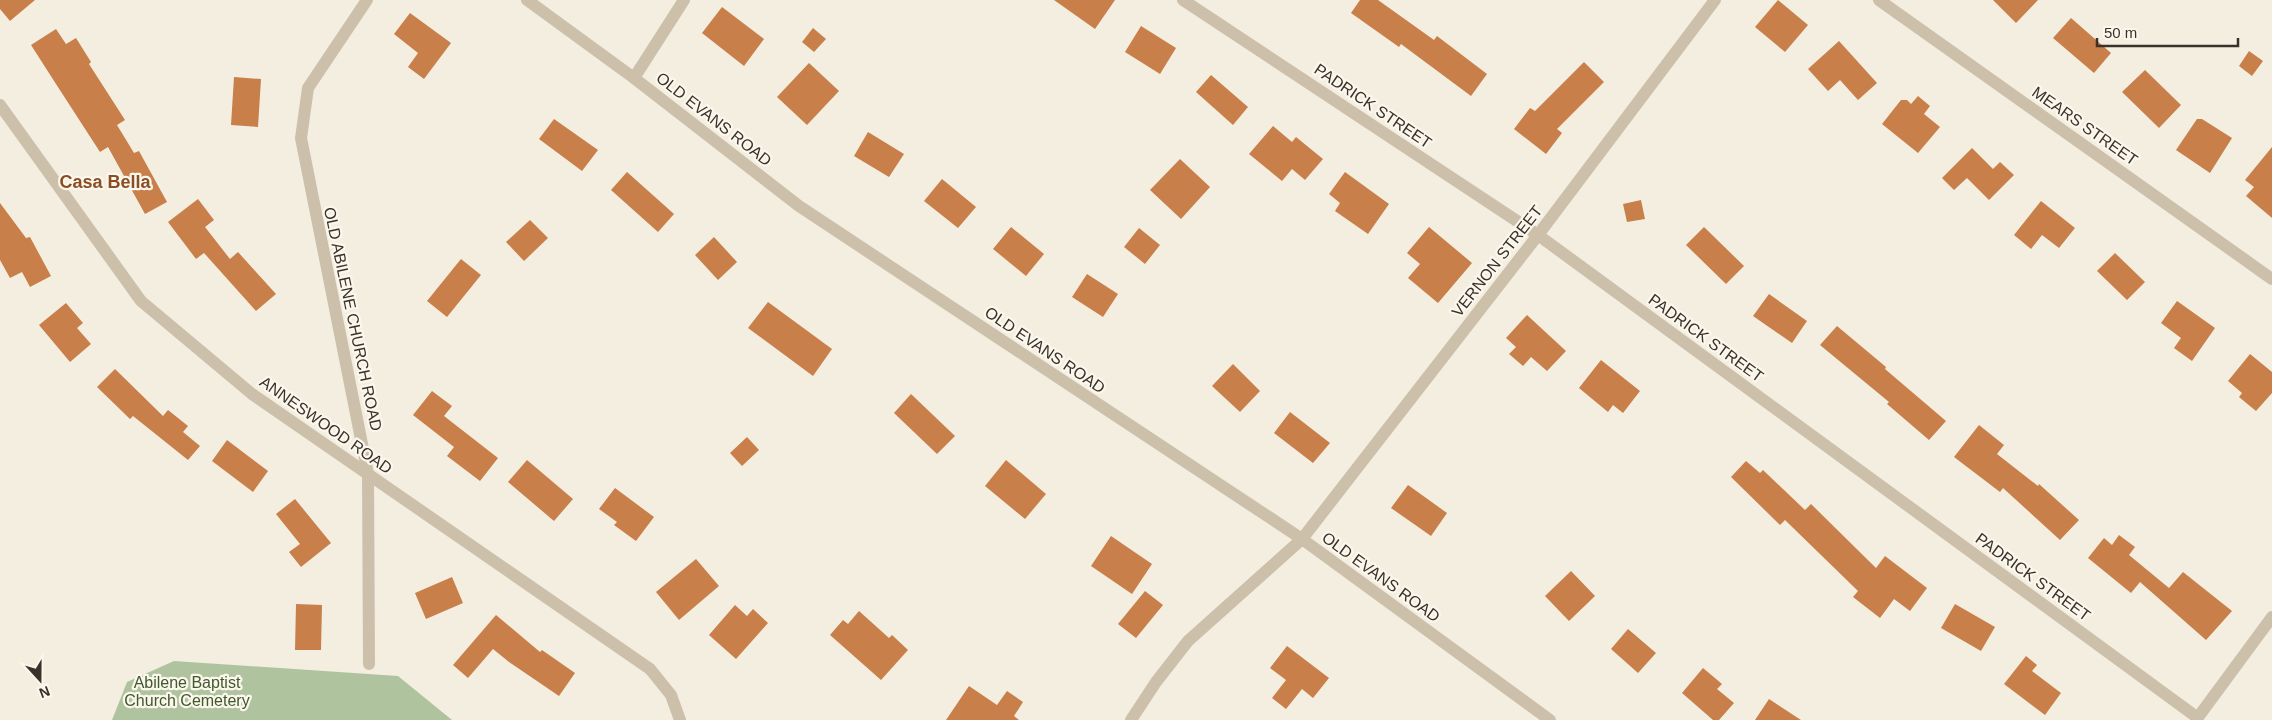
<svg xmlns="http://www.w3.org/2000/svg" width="2272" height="720" font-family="Helvetica,sans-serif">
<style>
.green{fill:#b0c39f}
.building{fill:#c87f4a}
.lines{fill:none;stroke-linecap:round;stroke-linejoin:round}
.minor{stroke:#ccc0ab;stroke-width:12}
.labels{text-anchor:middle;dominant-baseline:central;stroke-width:4.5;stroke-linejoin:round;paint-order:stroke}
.street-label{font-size:16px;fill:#3a322a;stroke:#fbf7ed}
.park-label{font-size:16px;fill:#41592d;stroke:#fbf7ed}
.neighbourhood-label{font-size:18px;font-weight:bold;fill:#8b4e22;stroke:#fbf7ed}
</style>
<rect width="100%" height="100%" fill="#f4eee0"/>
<path class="green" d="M174,661L398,676L452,720H112L127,682Z"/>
<g class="building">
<path d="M0,0H35L10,21L0,9Z"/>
<path d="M1054,0H1115L1095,29Z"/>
<path d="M1360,0H1378L1434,40L1437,36L1487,74L1471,96L1401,44L1399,47L1351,13Z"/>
<path d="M1778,0L1808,25L1785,52L1755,27Z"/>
<path d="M1993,0H2038L2016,23Z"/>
<path d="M722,7L764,39L744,66L702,33Z"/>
<path d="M410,13L451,43L424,79L408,67L418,53L394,34Z"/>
<path d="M2071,18L2111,53L2094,73L2053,38Z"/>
<path d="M1141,26L1176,48L1160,74L1125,52Z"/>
<path d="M813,28L826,39L814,52L802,42Z"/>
<path d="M56,29L66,44L76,38L91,62L89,64L125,120L117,125L134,153L139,151L167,202L145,214L108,147L100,152L56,84L31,45Z"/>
<path d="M1839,41L1877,83L1858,100L1840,80L1828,91L1808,69Z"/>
<path d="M2249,51L2263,61L2252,76L2239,66Z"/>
<path d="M1584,62L1604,82L1557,129L1562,133L1546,154L1514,129L1530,108L1535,111Z"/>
<path d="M809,63L839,91L807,125L777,97Z"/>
<path d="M2145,70L2181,105L2159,128L2122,92Z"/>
<path d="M1211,75L1248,107L1233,125L1196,92Z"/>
<path d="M234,77L261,79L258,127L231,125Z"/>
<path d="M1918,96L1930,106L1924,114L1940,127L1918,153L1882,124L1901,100H1907L1911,104Z"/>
<path d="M554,119L598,150L582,171L539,139Z"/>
<path d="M2197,119H2202L2232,138L2210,173L2176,150Z"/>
<path d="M1273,126L1292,142L1296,137L1323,159L1305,180L1292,169L1282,181L1249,154Z"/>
<path d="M868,132L904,154L889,177L854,156Z"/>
<path d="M2272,147V218L2246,196L2254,187L2245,180Z"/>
<path d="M1972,148L1993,169L2000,162L2014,175L1989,200L1967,178L1954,190L1942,178Z"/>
<path d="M1180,159L1210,187L1181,219L1150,190Z"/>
<path d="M627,172L674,214L658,232L611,190Z"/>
<path d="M1345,172L1389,204L1368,234L1335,211L1340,203L1329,194Z"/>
<path d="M942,179L976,207L958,228L924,201Z"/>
<path d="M198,199L214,220L205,227L230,259L238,252L276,294L256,311L204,253L196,259L168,222Z"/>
<path d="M1641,200L1645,219L1627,222L1623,204Z"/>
<path d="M2041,201L2075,228L2059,248L2042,235L2031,249L2014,235Z"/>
<path d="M0,203L26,238L30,237L51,276L30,287L22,272L10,278L0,260Z"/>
<path d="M530,220L548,238L524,261L506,242Z"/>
<path d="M1011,227L1044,254L1026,276L993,249Z"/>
<path d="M1429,227L1472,263L1438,303L1408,278L1420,264L1407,253Z"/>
<path d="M1704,227L1744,266L1726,284L1686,245Z"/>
<path d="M1139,228L1160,245L1145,264L1124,247Z"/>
<path d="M714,237L737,262L718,280L695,255Z"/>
<path d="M2115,253L2145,282L2127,300L2097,271Z"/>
<path d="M461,259L481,275L447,317L427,301Z"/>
<path d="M1087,274L1118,294L1103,317L1072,297Z"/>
<path d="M1769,294L1807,321L1792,343L1753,316Z"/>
<path d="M2177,301L2215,328L2192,361L2174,348L2181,338L2161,323Z"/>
<path d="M768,302L832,349L813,376L748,328Z"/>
<path d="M66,303L83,323L77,328L91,344L70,362L39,325Z"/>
<path d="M1527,315L1566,351L1547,371L1531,357L1523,366L1509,354L1516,347L1506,338Z"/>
<path d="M1837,326L1886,367L1885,369L1946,421L1929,440L1887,404L1889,402L1820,345Z"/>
<path d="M2250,354L2272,372V393L2256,411L2239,397L2242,393L2228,381Z"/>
<path d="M1601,360L1640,391L1623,413L1613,405L1608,412L1579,388Z"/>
<path d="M1233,364L1260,391L1240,412L1212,386Z"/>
<path d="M115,369L163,416L168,410L188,426L183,432L200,446L188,460L133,416L130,419L97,387Z"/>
<path d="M432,391L452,406L444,416L498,458L480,481L447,456L454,447L413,415Z"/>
<path d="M911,394L955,436L937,454L894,413Z"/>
<path d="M1290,412L1330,443L1313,463L1274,433Z"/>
<path d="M1979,425L2004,445L1997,454L2038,486L2039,484L2079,520L2060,540L2003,488L2000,492L1954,457Z"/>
<path d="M747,437L759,450L742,466L730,453Z"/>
<path d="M227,440L268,471L253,492L212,461Z"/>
<path d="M527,460L573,499L554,521L508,482Z"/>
<path d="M1006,460L1046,494L1025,519L985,486Z"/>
<path d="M1746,461L1760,473L1763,470L1805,510L1811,504L1876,568L1885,556L1927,588L1910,611L1894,599L1880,618L1853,597L1858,591L1785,520L1780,525L1731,477Z"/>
<path d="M1408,485L1447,513L1431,536L1391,508Z"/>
<path d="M615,488L654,517L636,541L614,525L617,522L599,509Z"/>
<path d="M295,499L331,543L301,567L289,552L300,544L276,514Z"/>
<path d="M2119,535L2135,547L2129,555L2169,588L2183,572L2232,611L2206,640L2140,582L2131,593L2088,558L2104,538L2112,545Z"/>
<path d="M1111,536L1152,564L1132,594L1091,566Z"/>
<path d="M696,559L719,586L679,620L656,592Z"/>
<path d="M1571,571L1595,596L1569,621L1545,596Z"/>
<path d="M452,577L463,603L426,619L415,593Z"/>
<path d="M1145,591L1163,605L1136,638L1118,624Z"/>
<path d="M296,604L322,605L321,650H295Z"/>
<path d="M1955,604L1995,627L1981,651L1941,628Z"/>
<path d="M735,605L747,616L753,609L768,623L736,659L709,635Z"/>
<path d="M859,611L889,638L892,635L908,650L881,680L830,635L843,620L848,624Z"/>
<path d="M496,615L540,652L542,650L575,673L559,696L509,662L493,649L468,678L453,665Z"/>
<path d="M1628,629L1656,653L1638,673L1611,649Z"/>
<path d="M1287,646L1329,678L1313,698L1302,689L1286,709L1272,698L1286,680L1270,668Z"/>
<path d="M2026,656L2037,665L2032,671L2061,693L2045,715L2004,684Z"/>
<path d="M1703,668L1722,684L1717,689L1734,703L1719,720H1713L1682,693Z"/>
<path d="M969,686L997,705L1007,691L1023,702L1014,716L1019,720H946Z"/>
<path d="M1769,699L1801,720H1755Z"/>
</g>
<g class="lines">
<g class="minor">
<path d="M367,0L308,88L301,138L368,474L369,664"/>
<path d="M527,0L634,78L799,206L1302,539L1550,720"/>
<path d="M1183,0L1538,235L2198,718"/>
<path d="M1879,0L2272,279"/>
<path d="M634,78L684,0"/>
<path d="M0,105L141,301L252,394L650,669L671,695L680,720"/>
<path d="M1131,720L1156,682L1188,641L1302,539L1538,235L1715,0"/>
<path d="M2196,720L2272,617"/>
</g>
</g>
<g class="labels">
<g class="street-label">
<text transform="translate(1373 106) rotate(34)">PADRICK STREET</text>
<text transform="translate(714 119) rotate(38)">OLD EVANS ROAD</text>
<text transform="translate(2085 126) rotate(35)">MEARS STREET</text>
<text transform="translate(1497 261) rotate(-52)">VERNON STREET</text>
<text transform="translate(353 319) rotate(78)">OLD ABILENE CHURCH ROAD</text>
<text transform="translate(1706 338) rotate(36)">PADRICK STREET</text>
<text transform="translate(1045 350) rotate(34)">OLD EVANS ROAD</text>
<text transform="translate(326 425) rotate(35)">ANNESWOOD ROAD</text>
<text transform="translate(1381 577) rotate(36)">OLD EVANS ROAD</text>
<text transform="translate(2033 577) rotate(36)">PADRICK STREET</text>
</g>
<g class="park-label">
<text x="187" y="682">Abilene Baptist<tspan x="187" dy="18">Church Cemetery</tspan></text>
</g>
<g class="neighbourhood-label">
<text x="105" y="182">Casa Bella</text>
</g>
</g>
<g transform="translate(40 680) rotate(159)" stroke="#fbf7ed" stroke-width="4" paint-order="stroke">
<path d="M0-4L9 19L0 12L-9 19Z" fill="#3a322a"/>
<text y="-8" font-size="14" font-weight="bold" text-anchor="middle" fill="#3a322a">N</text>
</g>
<path d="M2097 38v8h141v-8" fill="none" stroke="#3a322a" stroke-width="2.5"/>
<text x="2104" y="38" font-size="15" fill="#3a322a" stroke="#fbf7ed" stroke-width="4" paint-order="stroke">50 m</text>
</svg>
